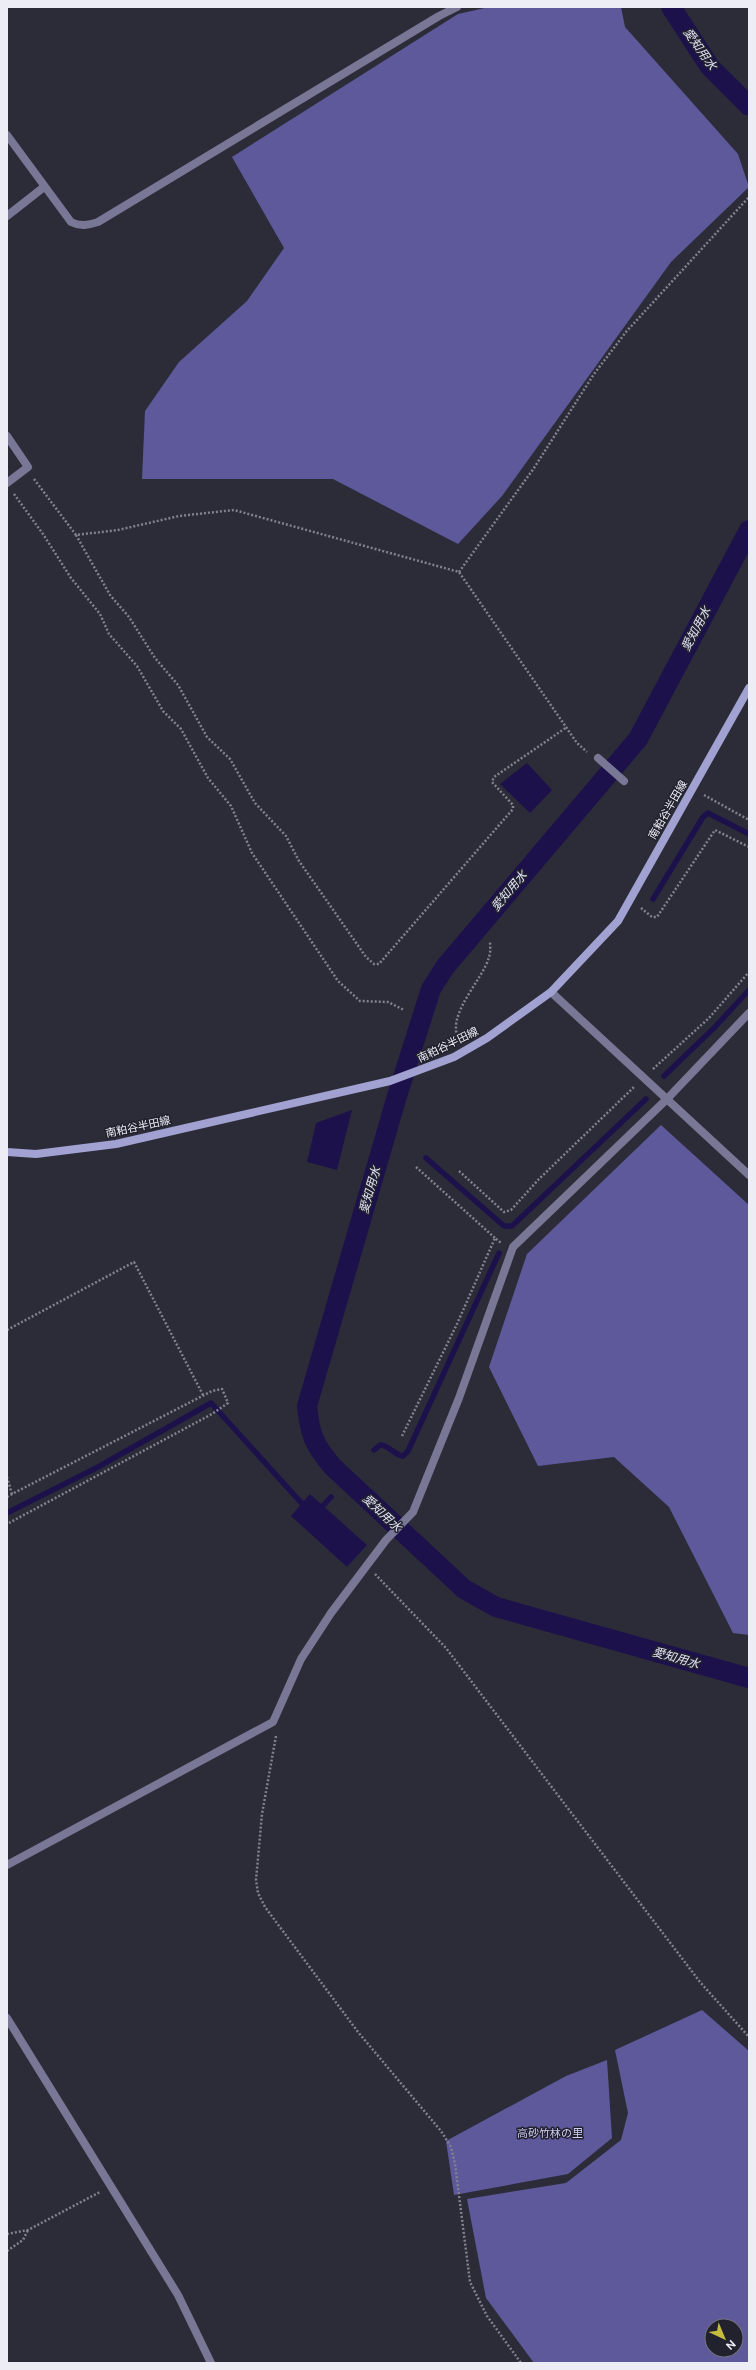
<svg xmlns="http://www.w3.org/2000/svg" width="756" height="2370" font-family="Figtree,'Noto Sans JP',sans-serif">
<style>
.forest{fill:#5d599b;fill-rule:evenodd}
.water{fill:#1d114c}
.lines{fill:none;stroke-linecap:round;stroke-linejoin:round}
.stream{stroke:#1d114c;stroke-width:5.5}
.canal{stroke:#1d114c;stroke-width:20}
.path{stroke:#82828e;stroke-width:2.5;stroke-dasharray:2 2;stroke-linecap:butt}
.minor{stroke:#787896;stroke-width:8}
.tertiary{stroke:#787896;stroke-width:8}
.secondary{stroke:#a2a2d2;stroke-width:8}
.labels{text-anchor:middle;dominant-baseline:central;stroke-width:3;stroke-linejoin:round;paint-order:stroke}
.street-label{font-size:11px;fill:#ededf6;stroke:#22222f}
.park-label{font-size:11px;fill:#cdcdf4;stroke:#22222f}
.water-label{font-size:12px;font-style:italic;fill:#e1e2f5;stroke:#22222f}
</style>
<rect width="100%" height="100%" fill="#2c2c39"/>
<g class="forest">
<path d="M489,7H621L625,27L738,154L749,187L671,262L502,496L458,544L333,479H142L145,411L179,362L247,301L284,248L232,157L458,14Z"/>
<path d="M661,1125L749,1205V1635L733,1633L669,1507L614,1457L538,1466L489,1367L527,1254Z"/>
<path d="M702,2010L749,2051V2363H534L486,2298L467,2199L566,2183L621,2140L628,2113L615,2050ZM712,2326H736V2350H712Z"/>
<path d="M607,2060L612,2138L568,2174L454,2195L446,2141L566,2076Z"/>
</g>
<g class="water">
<path d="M527,763L552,790L530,813L500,784Z"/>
<path d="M352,1110L337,1170L307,1162L316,1123Z"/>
<path d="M310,1494L367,1545L347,1567L291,1516Z"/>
</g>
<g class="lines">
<g class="stream">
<path d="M653,899L703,817L708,813L749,834"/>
<path d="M664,1076L715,1027L749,990"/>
<path d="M426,1158L504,1226H512L646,1099"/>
<path d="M374,1450L380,1445C389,1445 394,1455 403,1456L408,1451L499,1253"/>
<path d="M319,1510L331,1497"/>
<path d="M7,1513L98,1467L211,1403L306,1508"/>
</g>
<g class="canal">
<path d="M671,7L710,67L749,106"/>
<path d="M749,530L638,739L445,967L431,989L397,1096L307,1406C310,1435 314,1445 333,1467L464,1589L496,1607L749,1678"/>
</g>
<g class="path">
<path d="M34,479L76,535L118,530L179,516L234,510L459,572L577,743L587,752"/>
<path d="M14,494L43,534L71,578L100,614L109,634L137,666L163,711L181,729L208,778L231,806L252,853L338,981L360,1001L388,1002L404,1010"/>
<path d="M76,535L110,595L129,617L155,658L178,685L207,737L230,759L255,803L286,836L299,861L366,957L374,964H379L513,809V805L492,782L494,777L567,727"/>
<path d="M459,572L534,468L594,374L626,332L749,197"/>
<path d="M704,795L749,820"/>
<path d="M641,908L652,917H657L715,830L749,847"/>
<path d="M459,1040C445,1015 483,980 489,957C491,952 490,946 490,941"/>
<path d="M653,1069L709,1018L749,972"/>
<path d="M416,1167L495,1238"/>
<path d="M459,1171L504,1212L511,1210L539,1179L635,1086"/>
<path d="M7,1330L134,1262L203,1395"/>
<path d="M402,1436L457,1324L495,1238L501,1243"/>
<path d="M7,1477L12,1494L212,1391L222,1389L228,1403L212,1414L7,1524"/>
<path d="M7,1497L12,1494"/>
<path d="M375,1574L446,1648L700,1982L749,2037"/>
<path d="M276,1736L262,1814L256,1880L258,1893L265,1907L358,2032L441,2131L451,2147L455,2164L470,2282L487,2316L521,2363"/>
<path d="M7,2234L28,2230L100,2192"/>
<path d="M7,2251L23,2240L28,2230"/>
</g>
<g class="minor">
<path d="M7,135L71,222C81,227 88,225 98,222L439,16L457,7"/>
<path d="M7,216L44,187"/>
<path d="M7,436L28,467L7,483"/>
<path d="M598,758L624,781"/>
<path d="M551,992L749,1175"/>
<path d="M7,1865L273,1722L301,1659L331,1613L386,1540L413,1512L459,1398L513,1247L667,1099L749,1013"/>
</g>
<path class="tertiary" d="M7,2018L178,2295L211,2363"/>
<path class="secondary" d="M7,1152L36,1154L116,1144L390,1081L454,1057L487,1038L551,992L618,921L749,688"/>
</g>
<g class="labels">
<g class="street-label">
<text transform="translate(668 810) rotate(-60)">南粕谷半田線</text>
<text transform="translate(448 1045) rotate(-26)">南粕谷半田線</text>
<text transform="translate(138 1127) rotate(-12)">南粕谷半田線</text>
</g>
<g class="park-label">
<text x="550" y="2133">高砂竹林の里</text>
</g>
<g class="water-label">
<text transform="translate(700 49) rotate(55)">愛知用水</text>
<text transform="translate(696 629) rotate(-62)">愛知用水</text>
<text transform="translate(509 891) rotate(-50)">愛知用水</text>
<text transform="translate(370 1190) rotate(-74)">愛知用水</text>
<text transform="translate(382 1513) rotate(43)">愛知用水</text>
<text transform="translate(676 1658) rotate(16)">愛知用水</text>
</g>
</g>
<rect width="756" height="2370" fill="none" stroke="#ededf6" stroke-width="16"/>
<g transform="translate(724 2338) rotate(136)"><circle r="19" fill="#22222f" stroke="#73737f"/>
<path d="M0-3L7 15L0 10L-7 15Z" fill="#c5bc3d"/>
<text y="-6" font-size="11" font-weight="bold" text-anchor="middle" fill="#ededf6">N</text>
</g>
</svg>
